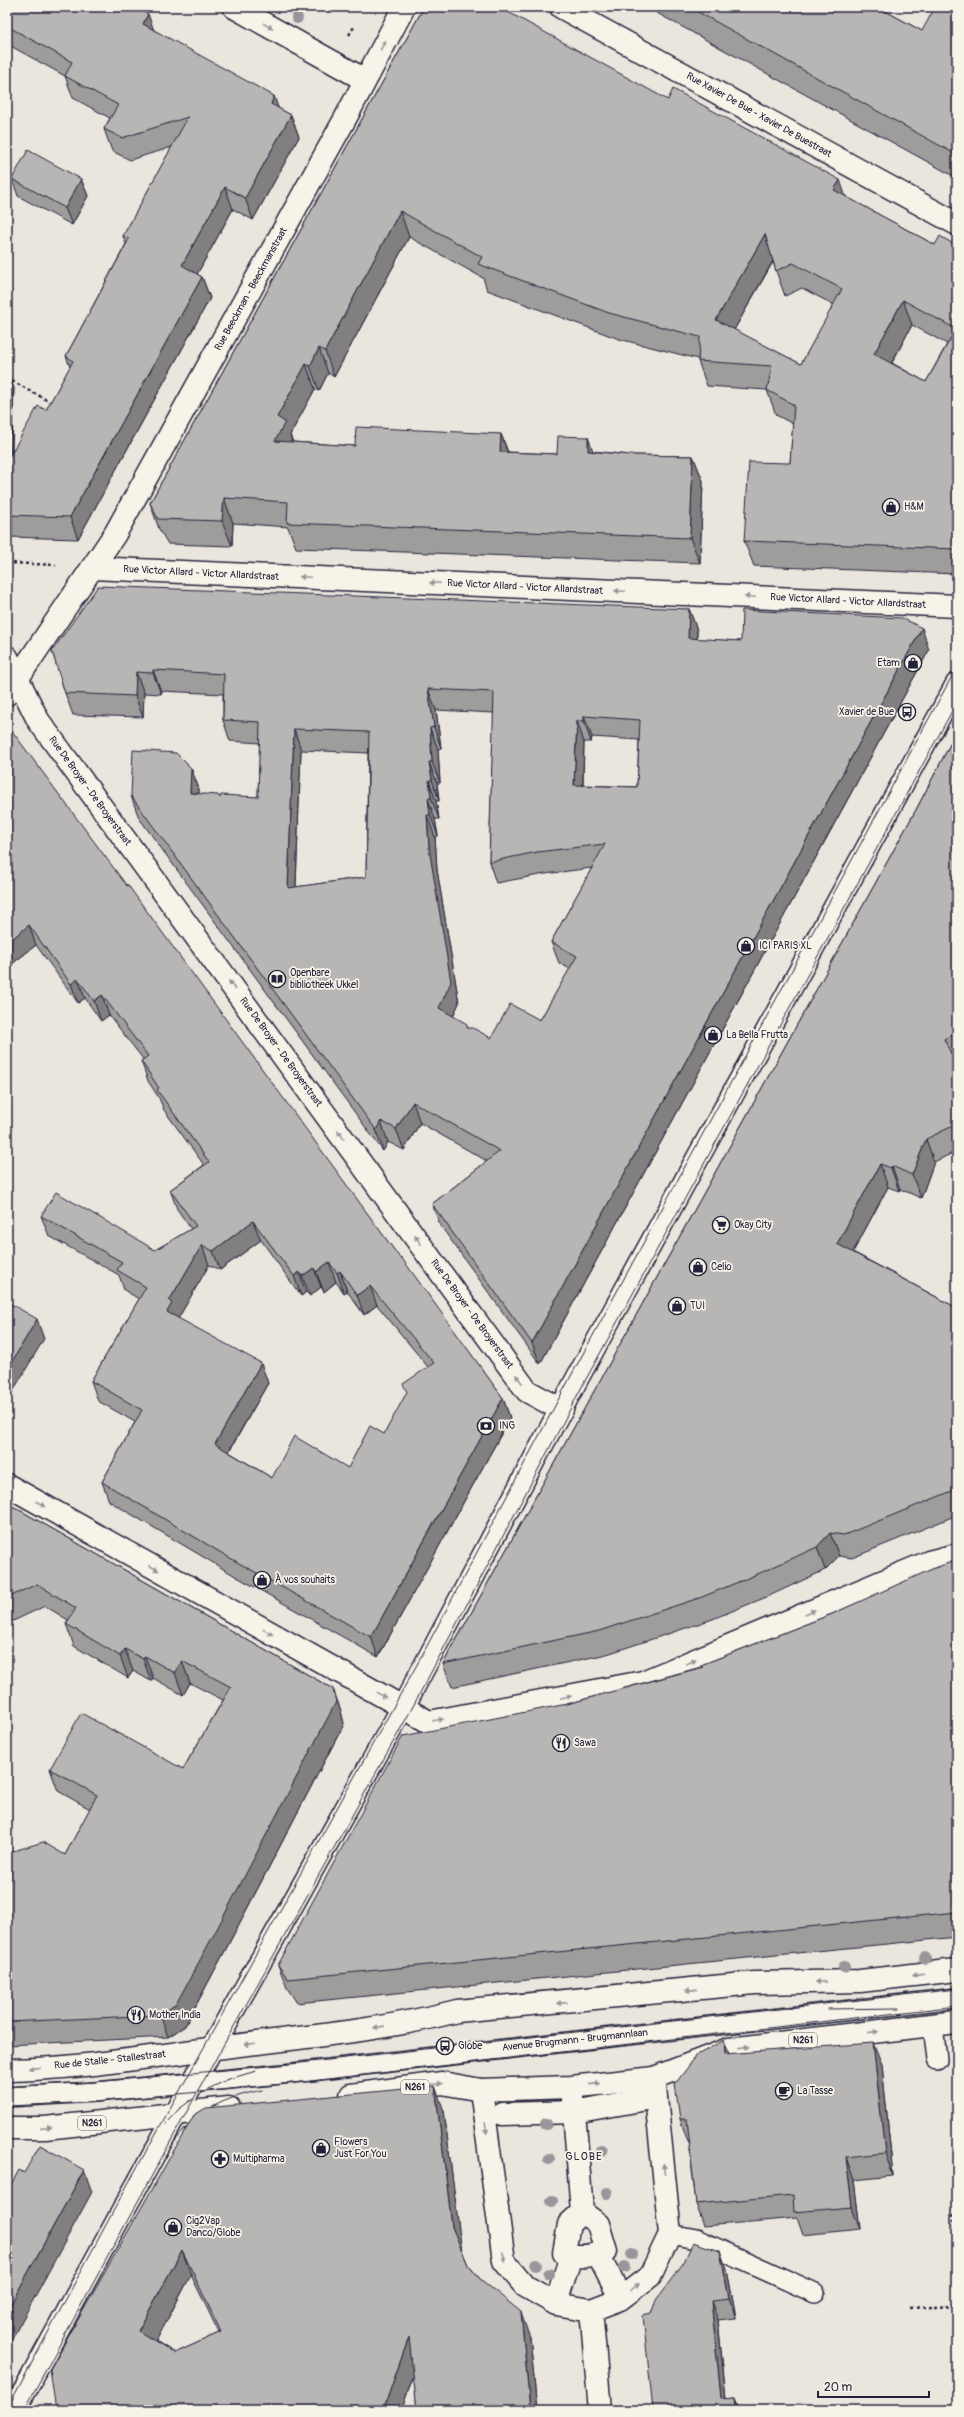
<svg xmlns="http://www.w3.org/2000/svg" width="964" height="2417" font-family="Pangolin,sans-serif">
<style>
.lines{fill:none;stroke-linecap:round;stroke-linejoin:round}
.service-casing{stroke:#22223b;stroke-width:22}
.pedestrian-casing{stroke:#22223b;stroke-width:25}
.minor-casing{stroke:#22223b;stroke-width:25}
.secondary-casing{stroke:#22223b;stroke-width:25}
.primary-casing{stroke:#22223b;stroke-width:25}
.path{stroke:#22223b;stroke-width:2.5;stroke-dasharray:3 3;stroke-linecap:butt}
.service{stroke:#f7f3e8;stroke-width:19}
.pedestrian{stroke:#f7f3e8;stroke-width:22}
.minor{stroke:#f7f3e8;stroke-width:22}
.secondary{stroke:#f7f3e8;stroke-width:22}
.primary{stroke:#f7f3e8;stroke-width:22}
.tram{stroke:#22223b;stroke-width:1}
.tree{fill:#98969b}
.wall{fill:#9e9d9c;stroke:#22223b;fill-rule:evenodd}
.shaded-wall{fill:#817f7f;stroke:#22223b}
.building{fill:#b8b6b5;stroke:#22223b;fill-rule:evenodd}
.oneway{fill:#97959a}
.labels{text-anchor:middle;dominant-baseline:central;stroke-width:3.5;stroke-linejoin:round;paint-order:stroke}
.shield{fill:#f7f3e8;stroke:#62616f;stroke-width:1}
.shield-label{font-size:9px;font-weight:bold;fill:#22223b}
.street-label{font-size:10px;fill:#22223b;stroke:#f7f3e8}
.poi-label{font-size:10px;fill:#22223b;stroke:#f7f3e8;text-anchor:start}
.neighbourhood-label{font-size:11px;letter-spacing:1px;fill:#22223b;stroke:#f7f3e8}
</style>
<rect width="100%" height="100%" fill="#eae6de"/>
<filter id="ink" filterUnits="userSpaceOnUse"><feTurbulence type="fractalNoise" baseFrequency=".025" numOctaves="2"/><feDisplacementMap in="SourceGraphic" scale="8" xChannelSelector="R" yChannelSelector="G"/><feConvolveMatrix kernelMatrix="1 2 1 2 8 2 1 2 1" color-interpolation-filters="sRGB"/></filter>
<g filter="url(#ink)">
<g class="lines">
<defs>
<g id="service">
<path d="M933,2025L937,2060"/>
<path d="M7,2097L95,2092L293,2073L957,1998"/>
<path d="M670,2234L696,2239L815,2293"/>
</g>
<g id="pedestrian">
<path d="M573,2099L582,2212L569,2224L564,2253C578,2259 592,2256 606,2251L598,2224L582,2212"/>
<path d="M502,2114L574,2112L641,2100"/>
<path d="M598,2254L615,2287"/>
<path d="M559,2293L571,2256"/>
</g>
<g id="minor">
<path d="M234,7L365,80"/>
<path d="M561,7L957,224"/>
<path d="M92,568L957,606"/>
<path d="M7,657L38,720L527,1391L562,1410"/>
<path d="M7,694L115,534L345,119L404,7"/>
<path d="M7,1485L429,1722L643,1682L929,1562L957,1555"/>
<path d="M481,2090L504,2261L525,2286L556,2304L591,2310L620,2299L650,2276L670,2234L654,2078"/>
<path d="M591,2310L600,2410"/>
</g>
<path id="secondary" d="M14,2410L212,2048L403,1707L578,1377L957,684"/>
<g id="primary">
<path d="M7,2070C79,2069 152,2056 224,2047C301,2037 381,2031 457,2011L755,1983L860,1981L957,1970"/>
<path d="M351,2095L442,2083L481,2090L571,2087L654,2078L729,2049L957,2022"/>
<path d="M7,2128H45L229,2108"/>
</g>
</defs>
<use href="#service" class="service-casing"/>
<use href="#pedestrian" class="pedestrian-casing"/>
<use href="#minor" class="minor-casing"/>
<use href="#secondary" class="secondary-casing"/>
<use href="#primary" class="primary-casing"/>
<g class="path">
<path d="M349,35L354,27"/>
<path d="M7,378L52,403"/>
<path d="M7,563L56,565"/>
<path d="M954,2213L957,2243"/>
<path d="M910,2308L957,2306"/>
</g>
<use href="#service" class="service"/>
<use href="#pedestrian" class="pedestrian"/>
<use href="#minor" class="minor"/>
<use href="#secondary" class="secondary"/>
<use href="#primary" class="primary"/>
<g class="tram">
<path d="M828,2009L900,2008"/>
<path d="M7,2087L95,2082L301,2063L957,1989"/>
<path d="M208,2089L229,2079L256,2071"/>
<path d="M7,2106L96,2102L303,2082L957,2006"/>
<path d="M166,2123L179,2109L193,2099"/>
<path d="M175,2141C199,2109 224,2098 262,2090"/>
<path d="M7,2409L129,2182L420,1659L572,1374L957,667"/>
<path d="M24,2410L209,2071L410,1712L585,1381L957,702"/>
</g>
</g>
<g class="tree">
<circle cx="297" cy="18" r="6"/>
<circle cx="925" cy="1958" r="6"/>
<circle cx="844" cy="1967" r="6"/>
<circle cx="546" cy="2124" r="6"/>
<circle cx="602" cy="2151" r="6"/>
<circle cx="549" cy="2159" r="6"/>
<circle cx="607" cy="2193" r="6"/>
<circle cx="552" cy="2201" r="6"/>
<circle cx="632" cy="2254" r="6"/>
<circle cx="536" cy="2265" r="6"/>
<circle cx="624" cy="2267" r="6"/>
<circle cx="549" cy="2274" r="6"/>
</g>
<g class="wall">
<path d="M7,7L154,30L278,108L291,115L299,137L253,220L233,209L197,274L202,277L210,298L78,539L7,537V371L14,388L11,454L46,410L70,367L66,356L126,244L123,236L172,147L130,160L112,151L104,129L110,118L73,98L65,76L7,44Z"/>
<path d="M424,7L668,100L935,245L957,246V574L754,566L744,541L790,463L793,424L776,415L767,390L707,386L698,361V359L619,339L487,290L483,278L409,237L334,377L328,373L319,391L315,389L290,435L293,442L355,446L501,434L508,452L557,454L593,451L630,455L693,456L703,481L700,563L296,548L288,527L233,523L232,546L168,544L159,529L150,503ZM773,262L776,271L785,296L802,288L834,305L801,364L734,330ZM912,325L947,344L926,382L892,363Z"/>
<path d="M646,7H878L922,31L957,7V178Z"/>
<path d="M12,179H81L88,196L72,225L18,196Z"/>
<path d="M689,609L697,630V639L929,650L540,1364L440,1225L432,1204L487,1161L420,1123L404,1150L388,1142L383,1151L139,818L131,796L191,768L199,789V794L220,798L258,797L260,743L230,741L223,720V694L161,691V694L144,693L143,717L73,715L65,693L52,651ZM436,710L494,713L489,862L496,883L545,874L592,868L551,942L559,963L570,969L540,1020L491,1038L468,1028L453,1016L459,1003L437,870L435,837L438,836L435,819H439L436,801H439L437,783H440L438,749L441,748ZM592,737L639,740L637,787L583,785L584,742H591ZM301,750L368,753L366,877L296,887Z"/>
<path d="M7,731L400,1258L503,1398L510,1418L378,1657L237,1577L109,1501L102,1482L135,1422L98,1401L91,1381L139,1299L124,1290L119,1275L49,1236L41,1216L155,1250L191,1229L177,1209L170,1190L204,1165L164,1110L159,1098L148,1081L141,1061L143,1059L109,1015L101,1021L85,998L78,1003L36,945L7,968ZM261,1240L301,1296L306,1292L310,1296L321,1287L324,1292L336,1282L344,1293L347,1291L364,1315L377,1305L428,1367L384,1434L348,1468L272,1478L229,1452L268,1383L178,1318L209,1265L220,1270Z"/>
<path d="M957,731V1060L955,1061L957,1066V1151L934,1162L921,1198L900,1189L899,1191L888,1187L853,1252L957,1308V1515L852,1558L839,1556L825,1570L769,1596L710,1620L607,1654L452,1687L443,1664L917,808Z"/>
<path d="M7,1503L333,1689L341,1711L344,1724L227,1947L185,2026L168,2037L7,2045V1853L65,1855L90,1809L58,1791L50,1769H183L223,1700L190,1683L183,1695L153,1678L151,1681L133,1671L128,1678L74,1646L66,1624L68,1620L45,1606L7,1624Z"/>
<path d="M957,1560V1937L297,2003L287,1988L278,1965L567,1704L701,1667V1665L832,1614Z"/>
<path d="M730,2054L882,2065L893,2176L854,2180L860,2229L803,2235L797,2218L704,2226L696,2204L689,2142H688L680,2119Z"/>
<path d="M444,2111L461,2248L468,2265L530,2337L537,2410H417L414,2376L401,2410H56L194,2115ZM191,2275L219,2333L175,2353L156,2341Z"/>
<path d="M720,2251L727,2270L736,2318L718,2320L726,2398L735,2397L739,2410H653Z"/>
</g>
<g class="shaded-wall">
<path d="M148,14L156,36L143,24Z"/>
<path d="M274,96L282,118L271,104Z"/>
<path d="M291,115L299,137L253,220L245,198Z"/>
<path d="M81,179L88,196L72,225L65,208Z"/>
<path d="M840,180L849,206L834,190Z"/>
<path d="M225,187L233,209L190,287L182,265Z"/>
<path d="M400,211L409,237L334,377L325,351Z"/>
<path d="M765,234L774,259L725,346L716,320Z"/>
<path d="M202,277L210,298L78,539L70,517Z"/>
<path d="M903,300L912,325L883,379L874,354Z"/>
<path d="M319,348L328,373L319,391L310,366Z"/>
<path d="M306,364L315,389L290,435L294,447L275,441L277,417Z"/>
<path d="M7,371L14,388L9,493L7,487Z"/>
<path d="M501,434L510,459L500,452Z"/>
<path d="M588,437L597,462L588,451Z"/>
<path d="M693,456L703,481L700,563L690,538Z"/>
<path d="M224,498L233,523L232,546L222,521Z"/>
<path d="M689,609L697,630L696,660L688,638Z"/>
<path d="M922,628L929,650L540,1364L532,1343Z"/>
<path d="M153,670L161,691V694L153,673Z"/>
<path d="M136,672L144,693L143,717L135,696Z"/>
<path d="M428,689L436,710L441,748L434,727Z"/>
<path d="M584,716L592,737L591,742L584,721Z"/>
<path d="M577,721L584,742L582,806L574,785Z"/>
<path d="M430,728L438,749L440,783L432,762Z"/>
<path d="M294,729L301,750L295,909L288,888Z"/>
<path d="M429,762L437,783L439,801L432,780Z"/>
<path d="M191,768L199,789L198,814L190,793Z"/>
<path d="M429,780L436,801L439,819L431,798Z"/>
<path d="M428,798L435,819L438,836L430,815Z"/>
<path d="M427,815L435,837L437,870L459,1003L447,1029L439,1008Z"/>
<path d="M29,925L36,945L7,968V943Z"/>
<path d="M78,979L85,998L78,1003L71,984Z"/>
<path d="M102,995L109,1015L101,1021L94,1001Z"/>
<path d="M413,1102L420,1123L404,1150L396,1129Z"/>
<path d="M381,1121L388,1142L383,1151L376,1130Z"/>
<path d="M926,1139L934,1162L921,1198L912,1175Z"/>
<path d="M880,1164L888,1187L845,1267L837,1244Z"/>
<path d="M892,1166L900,1189L899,1191L891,1168Z"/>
<path d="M253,1221L261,1240L220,1270L213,1251Z"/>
<path d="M202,1245L209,1265L178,1319L167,1312L169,1301Z"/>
<path d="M329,1262L336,1282L324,1292L316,1272Z"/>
<path d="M314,1268L321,1287L310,1296L302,1276Z"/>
<path d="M340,1271L347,1291L344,1293L337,1273Z"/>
<path d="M299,1272L306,1292L301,1296L294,1276Z"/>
<path d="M370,1286L377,1305L364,1315L357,1295Z"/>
<path d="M37,1319L44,1339L7,1401V1370Z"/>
<path d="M261,1363L268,1383L222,1463L215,1444Z"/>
<path d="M503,1398L510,1418L378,1657L371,1637Z"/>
<path d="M830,1533L839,1556L825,1570L817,1547Z"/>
<path d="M125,1649L133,1671L128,1678L120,1656Z"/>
<path d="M145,1656L153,1678L151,1681L143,1659Z"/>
<path d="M182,1661L190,1683L183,1695L175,1673Z"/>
<path d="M333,1689L341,1711L344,1724L227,1947L185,2026L168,2037L160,2015Z"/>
<path d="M724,2040L732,2062L725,2054Z"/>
<path d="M873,2043L882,2065L893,2176L885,2153Z"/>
<path d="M435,2086L444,2111L462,2252L452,2227Z"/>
<path d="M846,2157L854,2180L860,2229L852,2207Z"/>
<path d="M84,2170L92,2192L7,2348V2311Z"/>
<path d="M182,2250L191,2275L148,2356L138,2331Z"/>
<path d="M720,2251L727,2270L736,2318L729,2299Z"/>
<path d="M711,2301L718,2320L727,2410L721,2398Z"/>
<path d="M521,2312L530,2337L537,2410H530Z"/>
<path d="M409,2337L419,2362L401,2410H383Z"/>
<path d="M735,2397L739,2410H736Z"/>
</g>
<g class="building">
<path d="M7,7H135L148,14L143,24L274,96L271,104L291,115L245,198L225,187L182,265L202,277L70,517L7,515V461L38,406L46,410L73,361L66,356L129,239L123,236L188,117L122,138L104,129L118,105L65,76L72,62L7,26Z"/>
<path d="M424,7H499L668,100L673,89L840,180L834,190L935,245L940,236L957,246V549L744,541L749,462L790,463L794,405L767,390L772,366L698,361L700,337L609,313L478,264L482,257L400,211L325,351L319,348L310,366L306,364L277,417L285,422L275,441L355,446L356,427L501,434L500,452L557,454L558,436L588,437V451L630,455L693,456L690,538L287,523L288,502L224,498L222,521L158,519L150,503ZM765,234L776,271L793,263L842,289L801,364L716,320ZM903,300L956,329L926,382L874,354Z"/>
<path d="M689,7H878L922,31L935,7H957V155Z"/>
<path d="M28,150L81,179L65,208L12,179Z"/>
<path d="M98,586L689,609L688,638L741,641L742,610L902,618L922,628L532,1343L432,1204L500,1151L413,1102L396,1129L381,1121L376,1130L131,796L133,750L176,753L191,768L190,793L218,795L220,798L221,795L258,797L260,722L223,720L224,674L153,670V673L136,672L135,696L65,693L52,651ZM428,689L494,692L489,862L537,852L605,844L551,942L577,956L540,1020L510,1004L491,1038L473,1028H467V1024L439,1008L451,982L429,848L427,815H430L428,798H431L429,780H432L429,762H432L430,728L434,727ZM584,716L640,720L637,787L574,785L577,721H584ZM294,729L369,732L366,877L288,888Z"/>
<path d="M7,731H12L127,886V884L400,1258L401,1257L503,1398L371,1637L230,1558L102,1482L142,1410L91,1381L146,1287L117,1270L122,1262L41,1216L56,1192L155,1250L196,1226L170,1190L209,1162L157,1090L159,1088L141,1061L148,1056L102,995L94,1001L78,979L71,984L29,925L7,943ZM253,1221L294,1276L299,1272L302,1276L314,1268L316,1272L329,1262L337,1273L340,1271L357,1295L370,1286L434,1363L403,1384L407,1392L384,1434L370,1426L348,1468L294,1436L272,1478L215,1444L261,1363L167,1312L172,1303L169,1301L202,1245L213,1251Z"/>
<path d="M957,731V1032L944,1039L957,1066V1124L926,1139L912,1175L892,1166L891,1168L880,1164L837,1244L957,1308V1489L844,1535L830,1533L817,1547L760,1573L702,1597L599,1631L443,1664L917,808Z"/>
<path d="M11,1304L37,1319L7,1370V1310Z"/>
<path d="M7,1503L333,1689L336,1702L219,1925L176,2004L160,2015L7,2022V1853L43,1842L65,1855L97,1795L50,1769L81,1713L183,1769L231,1687L182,1661L175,1673L145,1656L143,1659L125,1649L120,1656L66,1624L76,1608L37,1584L7,1598Z"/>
<path d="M957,1560V1912L288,1979L278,1965L403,1736L567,1704L703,1667L701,1665L832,1614L932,1569Z"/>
<path d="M724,2040L725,2054L873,2043L885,2153L846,2157L852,2207L794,2212L793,2195L696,2204L687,2119H680L675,2084L697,2055Z"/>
<path d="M435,2086L452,2227L468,2265L479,2278L521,2312L530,2410H417L409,2337L383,2410H56L50,2369L194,2115L206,2108ZM182,2250L221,2332L175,2353L138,2331Z"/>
<path d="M40,2145L84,2170L7,2311V2192L19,2170L24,2173Z"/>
<path d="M693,2242L720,2251L729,2299L711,2301L721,2398L735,2397L736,2410H653L643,2316L651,2314L656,2300L684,2262Z"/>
</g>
<defs><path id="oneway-solid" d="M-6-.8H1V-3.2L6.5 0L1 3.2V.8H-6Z"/></defs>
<g class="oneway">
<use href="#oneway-solid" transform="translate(268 26) rotate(29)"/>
<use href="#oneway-solid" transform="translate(383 45) rotate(-63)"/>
<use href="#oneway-solid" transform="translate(305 577) rotate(-177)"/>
<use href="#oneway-solid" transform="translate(435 583) rotate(-177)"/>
<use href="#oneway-solid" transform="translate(620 591) rotate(-177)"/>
<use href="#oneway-solid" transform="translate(750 597) rotate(-177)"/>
<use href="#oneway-solid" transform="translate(232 985) rotate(-126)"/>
<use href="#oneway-solid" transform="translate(341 1135) rotate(-126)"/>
<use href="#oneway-solid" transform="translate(418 1240) rotate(-126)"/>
<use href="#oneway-solid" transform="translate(519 1379) rotate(-125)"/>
<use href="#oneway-solid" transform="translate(41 1504) rotate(29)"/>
<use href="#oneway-solid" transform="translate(154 1568) rotate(29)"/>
<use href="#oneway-solid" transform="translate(810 1612) rotate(-23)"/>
<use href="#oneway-solid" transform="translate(268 1632) rotate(29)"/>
<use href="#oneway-solid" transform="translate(691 1662) rotate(-23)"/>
<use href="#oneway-solid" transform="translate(381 1695) rotate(29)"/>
<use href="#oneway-solid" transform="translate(566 1697) rotate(-11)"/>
<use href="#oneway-solid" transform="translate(438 1720) rotate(-10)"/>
<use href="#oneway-solid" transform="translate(918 1974) rotate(173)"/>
<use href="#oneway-solid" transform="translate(821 1982) rotate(179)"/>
<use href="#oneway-solid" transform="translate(691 1990) rotate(174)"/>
<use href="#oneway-solid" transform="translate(562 2003) rotate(175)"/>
<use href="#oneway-solid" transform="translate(379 2027) rotate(172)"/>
<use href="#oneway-solid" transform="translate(873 2032) rotate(-7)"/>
<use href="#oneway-solid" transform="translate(250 2044) rotate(173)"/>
<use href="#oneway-solid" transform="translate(744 2047) rotate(-7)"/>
<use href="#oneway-solid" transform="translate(34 2068) rotate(175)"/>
<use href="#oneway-solid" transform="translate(437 2084) rotate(-4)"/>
<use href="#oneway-solid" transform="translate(595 2084) rotate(-6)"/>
<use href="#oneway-solid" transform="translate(46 2128) rotate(-4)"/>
<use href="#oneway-solid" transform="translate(486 2128) rotate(82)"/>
<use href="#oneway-solid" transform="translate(664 2169) rotate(-96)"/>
<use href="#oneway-solid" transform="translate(504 2257) rotate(75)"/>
<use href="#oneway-solid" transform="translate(635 2287) rotate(-37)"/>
</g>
</g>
<defs>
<symbol id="shop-ring" viewBox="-11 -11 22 22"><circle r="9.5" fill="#f7f3e8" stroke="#22223b" stroke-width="1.5"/><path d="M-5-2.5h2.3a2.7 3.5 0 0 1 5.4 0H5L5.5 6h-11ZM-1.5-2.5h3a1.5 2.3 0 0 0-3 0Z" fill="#22223b"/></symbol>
<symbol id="bus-ring" viewBox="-11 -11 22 22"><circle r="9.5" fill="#f7f3e8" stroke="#22223b" stroke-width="1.5"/><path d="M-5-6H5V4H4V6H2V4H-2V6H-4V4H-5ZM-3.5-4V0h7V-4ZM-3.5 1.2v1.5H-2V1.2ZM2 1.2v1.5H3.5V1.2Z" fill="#22223b"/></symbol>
<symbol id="library-ring" viewBox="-11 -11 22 22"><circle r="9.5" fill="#f7f3e8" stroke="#22223b" stroke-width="1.5"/><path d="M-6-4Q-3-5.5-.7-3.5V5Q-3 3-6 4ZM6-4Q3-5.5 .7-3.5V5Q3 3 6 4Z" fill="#22223b"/></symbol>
<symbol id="supermarket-ring" viewBox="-11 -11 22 22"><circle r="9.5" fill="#f7f3e8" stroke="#22223b" stroke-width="1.5"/><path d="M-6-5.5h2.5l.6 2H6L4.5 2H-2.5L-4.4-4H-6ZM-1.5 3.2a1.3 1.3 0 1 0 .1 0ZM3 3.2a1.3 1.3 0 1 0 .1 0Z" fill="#22223b"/></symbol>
<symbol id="bank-ring" viewBox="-11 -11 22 22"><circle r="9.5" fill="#f7f3e8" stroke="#22223b" stroke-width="1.5"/><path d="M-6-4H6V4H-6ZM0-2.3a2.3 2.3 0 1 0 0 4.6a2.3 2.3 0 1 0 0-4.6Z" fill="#22223b"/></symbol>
<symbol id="restaurant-ring" viewBox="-11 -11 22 22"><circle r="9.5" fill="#f7f3e8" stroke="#22223b" stroke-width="1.5"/><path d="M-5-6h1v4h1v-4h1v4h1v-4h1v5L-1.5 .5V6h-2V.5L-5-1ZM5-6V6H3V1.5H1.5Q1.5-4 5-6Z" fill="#22223b"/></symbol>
<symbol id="cafe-ring" viewBox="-11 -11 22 22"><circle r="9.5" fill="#f7f3e8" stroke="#22223b" stroke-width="1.5"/><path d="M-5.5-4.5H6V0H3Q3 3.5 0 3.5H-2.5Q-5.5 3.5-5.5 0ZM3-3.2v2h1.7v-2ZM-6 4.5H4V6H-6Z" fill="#22223b"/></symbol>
<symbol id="pharmacy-ring" viewBox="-11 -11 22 22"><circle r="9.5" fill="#f7f3e8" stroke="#22223b" stroke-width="1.5"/><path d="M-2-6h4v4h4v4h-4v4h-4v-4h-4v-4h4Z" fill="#22223b"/></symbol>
</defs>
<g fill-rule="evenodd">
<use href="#shop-ring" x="881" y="497" width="20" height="20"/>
<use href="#shop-ring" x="903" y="653" width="20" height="20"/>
<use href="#bus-ring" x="897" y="702" width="20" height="20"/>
<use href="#shop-ring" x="736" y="936" width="20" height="20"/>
<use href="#library-ring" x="267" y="969" width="20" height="20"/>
<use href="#shop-ring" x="703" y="1025" width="20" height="20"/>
<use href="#supermarket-ring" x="711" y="1215" width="20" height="20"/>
<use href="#shop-ring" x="688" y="1257" width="20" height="20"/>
<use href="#shop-ring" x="667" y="1296" width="20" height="20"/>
<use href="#bank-ring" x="476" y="1416" width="20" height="20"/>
<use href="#shop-ring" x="252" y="1570" width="20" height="20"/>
<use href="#restaurant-ring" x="551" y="1733" width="20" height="20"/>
<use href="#restaurant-ring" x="126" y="2005" width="20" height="20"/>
<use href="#bus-ring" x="435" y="2036" width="20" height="20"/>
<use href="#cafe-ring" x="774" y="2081" width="20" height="20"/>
<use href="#shop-ring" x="311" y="2138" width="20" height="20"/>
<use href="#pharmacy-ring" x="210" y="2149" width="20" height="20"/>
<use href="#shop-ring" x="163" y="2217" width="20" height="20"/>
</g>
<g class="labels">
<g class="shield">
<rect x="789" y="2033" width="28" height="14" rx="3"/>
<rect x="401" y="2080" width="28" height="14" rx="3"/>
<rect x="78" y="2116" width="28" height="14" rx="3"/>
</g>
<g class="shield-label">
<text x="803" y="2040">N261</text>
<text x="415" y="2087">N261</text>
<text x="92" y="2123">N261</text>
</g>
<g class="street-label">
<text transform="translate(759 115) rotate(29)">Rue Xavier De Bue - Xavier De Buestraat</text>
<text transform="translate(251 289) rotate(-61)">Rue Beeckman - Beeckmanstraat</text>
<text transform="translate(201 573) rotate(3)">Rue Victor Allard - Victor Allardstraat</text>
<text transform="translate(525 587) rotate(3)">Rue Victor Allard - Victor Allardstraat</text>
<text transform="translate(848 601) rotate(3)">Rue Victor Allard - Victor Allardstraat</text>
<text transform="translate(90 791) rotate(54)">Rue De Broyer - De Broyerstraat</text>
<text transform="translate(281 1052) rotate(54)">Rue De Broyer - De Broyerstraat</text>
<text transform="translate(472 1314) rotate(54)">Rue De Broyer - De Broyerstraat</text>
<text transform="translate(575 2040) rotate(-6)">Avenue Brugmann - Brugmannlaan</text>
<text transform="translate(110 2060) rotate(-6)">Rue de Stalle - Stallestraat</text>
</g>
<g class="poi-label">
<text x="904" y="507">H&amp;M</text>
<text x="900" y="663" text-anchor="end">Etam</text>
<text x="894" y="712" text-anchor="end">Xavier de Bue</text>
<text x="759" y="946">ICI PARIS XL</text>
<text x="290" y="973">Openbare<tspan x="290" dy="12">bibliotheek Ukkel</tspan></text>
<text x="726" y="1035">La Bella Frutta</text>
<text x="734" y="1225">Okay City</text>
<text x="711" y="1267">Celio</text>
<text x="690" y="1306">TUI</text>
<text x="499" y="1426">ING</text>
<text x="275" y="1580">À vos souhaits</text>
<text x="574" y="1743">Sawa</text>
<text x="149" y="2015">Mother India</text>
<text x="458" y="2046">Globe</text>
<text x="797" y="2091">La Tasse</text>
<text x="334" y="2142">Flowers<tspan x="334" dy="12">Just For You</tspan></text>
<text x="233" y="2159">Multipharma</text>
<text x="186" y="2221">Cig2Vap<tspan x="186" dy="12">Danco/Globe</tspan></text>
</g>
<g class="neighbourhood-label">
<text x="584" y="2156">GLOBE</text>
</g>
</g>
<rect width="964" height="2417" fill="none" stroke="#f7f3e8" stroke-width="24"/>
<rect x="12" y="12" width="940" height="2393" fill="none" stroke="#22223b" stroke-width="1.5" filter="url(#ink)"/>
<path d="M818 2391v6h111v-6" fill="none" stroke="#22223b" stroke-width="2"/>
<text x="824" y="2391" font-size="12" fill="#22223b" stroke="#f7f3e8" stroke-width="3" paint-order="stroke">20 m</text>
</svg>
